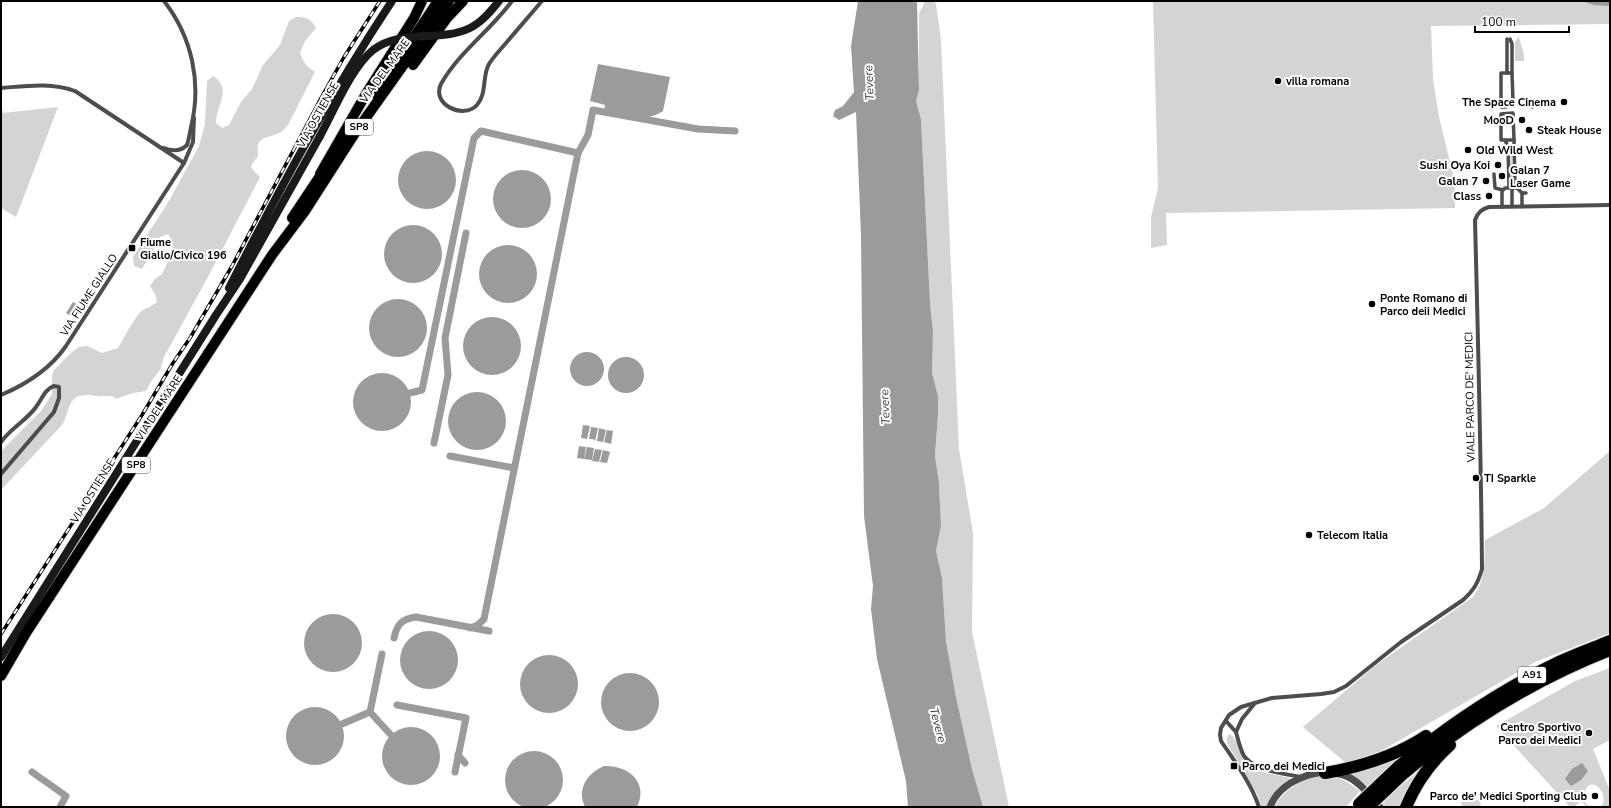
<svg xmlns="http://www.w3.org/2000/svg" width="1611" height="808" font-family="'Nunito Sans',sans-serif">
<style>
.green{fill:#d4d4d4}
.water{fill:#9b9b9b}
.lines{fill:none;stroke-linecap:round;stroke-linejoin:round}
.canal{stroke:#9b9b9b;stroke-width:7}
.primary-casing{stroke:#dbdbdb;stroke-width:12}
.motorway-casing{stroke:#dbdbdb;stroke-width:14}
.pedestrian{stroke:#4d4d4d;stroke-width:3.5}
.minor{stroke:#4d4d4d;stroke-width:4}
.tertiary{stroke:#4d4d4d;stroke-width:7}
.secondary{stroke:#1a1a1a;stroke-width:8}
.primary{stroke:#000;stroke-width:10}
.motorway{stroke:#000;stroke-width:12}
.rail-casing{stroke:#000;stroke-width:3.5}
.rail{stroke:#fff;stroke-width:2;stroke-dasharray:6;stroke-linecap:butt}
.motorway-bridge-casing{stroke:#dbdbdb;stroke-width:14;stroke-linecap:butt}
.secondary-bridge{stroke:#1a1a1a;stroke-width:8}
.motorway-bridge{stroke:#000;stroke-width:12}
.poi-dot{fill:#000;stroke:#fff;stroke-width:1.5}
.labels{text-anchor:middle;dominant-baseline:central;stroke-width:4;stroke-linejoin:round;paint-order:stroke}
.shield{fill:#fff;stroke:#4c4c4c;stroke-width:1}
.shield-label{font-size:10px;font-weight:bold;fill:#000}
.street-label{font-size:11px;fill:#000;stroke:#fff}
.poi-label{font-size:11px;font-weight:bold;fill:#000;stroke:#fff;text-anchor:start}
.water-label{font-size:12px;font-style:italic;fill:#3c3c3c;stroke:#fff}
</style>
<rect width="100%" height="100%" fill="#fff"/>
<g class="green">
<path d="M925,1H933L936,4L941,40L959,449L973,533L972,632L1009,807H983L972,769L956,697L946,641L942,578L936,551L941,526L939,483L935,456L938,414V397L932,373L933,332L930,303L921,119L916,101L919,90V14Z"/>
<path d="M1153,1H1610V24L1431,26L1433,79L1439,117L1455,183V208L1166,213L1167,245L1151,248V217L1158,188Z"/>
<path d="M296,17C307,17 311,19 316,28L305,41L300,53C303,62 307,67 315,72L288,125C286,127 284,130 281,132C267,140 255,134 258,156L251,166L253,170L260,177L210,273L164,357L160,370L152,380L146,391L133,393L116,399C111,394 105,397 98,396C95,396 92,395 89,395C66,394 71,411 62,425L1,490V451L41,411L52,394V376L54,370L72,352L79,347L87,346L102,353L118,348C122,341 137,313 143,310C148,307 152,306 157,302L155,294L150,286L155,279L162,274L173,251L172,242L168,234L160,237L142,269L134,266L133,257L169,201L199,146L205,124L207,81L213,76C233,89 216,105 216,123L222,128L229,125L241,102L252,89L263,65L280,45L289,21Z"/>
<path d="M1519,36C1520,45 1525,51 1524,61H1515V42Z"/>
<path d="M1,102L3,113L58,107L16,217L1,208Z"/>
<path d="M1510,144H1512L1513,180H1511Z"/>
<path d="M1610,451V633L1535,662L1381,751L1346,763L1303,727L1376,665L1473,597C1487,577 1484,564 1485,540L1544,508Z"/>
<path d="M1610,668V740L1593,749L1610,791V806L1601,807C1611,793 1589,772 1584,794C1582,800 1586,804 1590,807H1587L1581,801L1574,807H1570L1496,726L1575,681Z"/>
<path d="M1229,734C1238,737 1238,752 1245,760C1256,773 1275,775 1291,778C1279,786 1273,795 1266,807H1262L1257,794L1227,743V738Z"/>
<path d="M1400,757L1365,788L1346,773Z"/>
<path d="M1429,762L1402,807H1384L1382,805L1389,796Z"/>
<path d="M1314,777C1338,776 1341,777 1360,791L1346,807H1274C1284,790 1296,783 1314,777Z"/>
<path d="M1480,800L1481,807H1462L1461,801Z"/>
</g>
<g class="water">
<path d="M858,1H917L919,90L916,101L921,119L930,303L933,332L932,373L938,396V414L935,456L939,483L941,526L936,551L942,578L946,641L956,697L972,769L983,807H908L906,781L877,659L871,609L873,586L864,516L861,235L856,112L839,120L833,116L835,110L843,106L854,92L851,46Z"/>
<path d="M1582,1H1610V6L1594,5Z"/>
<path d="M598,64L670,77L663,111C643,124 626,115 604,111L605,105L590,101Z"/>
<circle cx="427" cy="180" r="29"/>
<circle cx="522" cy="199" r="29"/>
<circle cx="413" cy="254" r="29"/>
<circle cx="508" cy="274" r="29"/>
<circle cx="398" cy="328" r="29"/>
<path d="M73,302L78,305L71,316L66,313Z"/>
<circle cx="492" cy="346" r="29"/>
<circle cx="587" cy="369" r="17"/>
<circle cx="626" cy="375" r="18"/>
<circle cx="382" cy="402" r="29"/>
<circle cx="477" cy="421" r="29"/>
<path d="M583,425L590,426L587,439L581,438Z"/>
<path d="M591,427L598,428L595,441L593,439H589Z"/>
<path d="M599,428L606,430L603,442L597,441Z"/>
<path d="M607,430L613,431L611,444L604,442Z"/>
<path d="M579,446L586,447L584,459L577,458Z"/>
<path d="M587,447L594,448L592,460L584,459Z"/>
<path d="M595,449L602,450L599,462L592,461Z"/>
<path d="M603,450L610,452L607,463L600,462Z"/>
<circle cx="333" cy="643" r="29"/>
<circle cx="429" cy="660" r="29"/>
<circle cx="549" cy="684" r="29"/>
<circle cx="630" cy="702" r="29"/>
<circle cx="315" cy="736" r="29"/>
<circle cx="411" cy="756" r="29"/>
<circle cx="534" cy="780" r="29"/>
<path d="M1582,763L1588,771L1581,780L1571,786L1565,779L1572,769Z"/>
<path d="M604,766C628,765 649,782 637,807H585C576,788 588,773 604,766Z"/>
</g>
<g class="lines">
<g class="canal">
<path d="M410,393L422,390L474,138L481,131L578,153L588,135L593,110L698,129L735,131"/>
<path d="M434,443L448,375L445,338L466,233"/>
<path d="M450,456L514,468"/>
<path d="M470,628L478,625L484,619L578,153"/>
<path d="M394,638C397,624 402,619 416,617L489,631"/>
<path d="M382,654L370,712L391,735"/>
<path d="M397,705L466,718L455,772"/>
<path d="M342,724L370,712"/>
<path d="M458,755L465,763"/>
<path d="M32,772L66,796L60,807"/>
</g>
<defs>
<g id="primary">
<path d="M413,65L447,18L463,1"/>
<path d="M376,94L438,1"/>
<path d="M320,174L366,94L414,18L422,1"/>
<path d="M292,218L322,173"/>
<path d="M1,676L26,633L272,255L305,211L355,133L449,1"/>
</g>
<g id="motorway">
<path d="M1398,767C1448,725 1501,690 1559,662C1576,654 1593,648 1610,641"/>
<path d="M1325,773C1360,767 1396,756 1426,736"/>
<path d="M1404,773C1467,721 1533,680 1610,650"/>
<path d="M1406,807C1416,783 1431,762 1450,745"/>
</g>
</defs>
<use href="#primary" class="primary-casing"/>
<use href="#motorway" class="motorway-casing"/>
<g class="pedestrian">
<path d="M1510,39L1512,44V73"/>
<path d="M1501,73H1512L1513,101H1501Z"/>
<path d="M1507,73V39"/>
<path d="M1501,107H1506"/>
<path d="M1532,107L1534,106"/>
<path d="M1505,140H1514L1513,113L1501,114V140H1505L1508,147L1509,187"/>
<path d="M1514,140L1515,187"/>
<path d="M1494,174L1495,188L1503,190"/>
<path d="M1512,206V187"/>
<path d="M1522,206V193"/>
<path d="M1502,207V191L1505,188H1517L1522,193H1526"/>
</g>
<g class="minor">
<path d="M512,1C490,31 459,52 441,84C431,104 463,120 477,105C487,94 482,76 489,64C494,56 500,50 506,43C518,29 530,15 542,1"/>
<path d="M1,88C26,86 51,82 75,91L184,163"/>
<path d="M163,148C172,151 180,152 187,145C189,139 190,133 191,127C202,83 192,37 164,1"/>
<path d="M1,395C27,384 50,369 66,346L184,163L193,142L194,118"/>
<path d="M1,442C11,428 27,420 36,407C42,399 45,389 54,386L59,387V398L54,412L1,474"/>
<path d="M1255,703L1242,719L1236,732C1238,739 1240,749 1244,756C1255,771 1285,774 1302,777"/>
<path d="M1226,721L1236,732"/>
<path d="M1259,807C1251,783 1235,762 1221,741L1220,735L1221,728L1229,715L1241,707L1272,698L1321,694L1334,692L1346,686L1401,642L1463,600C1474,590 1478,583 1482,569C1481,452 1478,336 1475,220C1478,212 1482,209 1489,207L1610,205"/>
</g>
<path class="tertiary" d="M1270,807C1280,781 1316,767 1343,775C1358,779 1370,796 1380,807"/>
<g class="secondary">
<path d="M229,288C279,190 331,93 392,1"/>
<path d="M1,657L216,315L240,279L320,136"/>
</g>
<use href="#primary" class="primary"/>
<use href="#motorway" class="motorway"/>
<defs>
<path id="rail" d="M1,634L142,415L173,363L190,338L232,266L321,98L344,57L380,1"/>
</defs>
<use href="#rail" class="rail-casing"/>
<use href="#rail" class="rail"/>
<defs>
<g id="motorway-bridge">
<path d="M1359,804L1398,767"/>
<path d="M1368,807L1404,773"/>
</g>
</defs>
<use href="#motorway-bridge" class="motorway-bridge-casing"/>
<path class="secondary-bridge" d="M320,136C334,111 351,68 373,50C402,28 439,43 470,28C482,22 491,11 499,1"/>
<use href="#motorway-bridge" class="motorway-bridge"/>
</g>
<g class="poi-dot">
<circle cx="1278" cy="81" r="4"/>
<circle cx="1564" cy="102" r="4"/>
<circle cx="1522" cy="120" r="4"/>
<circle cx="1529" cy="130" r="4"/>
<circle cx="1468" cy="150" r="4"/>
<circle cx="1498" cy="165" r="4"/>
<circle cx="1502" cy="176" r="4"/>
<circle cx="1486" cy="181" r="4"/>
<circle cx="1489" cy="196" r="4"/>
<rect x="128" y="244" width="8" height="8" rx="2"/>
<circle cx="1372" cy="304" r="4"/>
<circle cx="1476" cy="478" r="4"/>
<circle cx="1309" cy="535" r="4"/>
<circle cx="1589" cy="733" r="4"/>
<rect x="1230" y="762" width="8" height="8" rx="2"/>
<circle cx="1595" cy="796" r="4"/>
</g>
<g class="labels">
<g class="shield">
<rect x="345" y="119" width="28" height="16" rx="3"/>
<rect x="122" y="457" width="28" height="16" rx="3"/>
<rect x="1518" y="667" width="28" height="16" rx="3"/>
</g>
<g class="shield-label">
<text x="359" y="127">SP8</text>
<text x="136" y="465">SP8</text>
<text x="1532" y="675">A91</text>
</g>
<g class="street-label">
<text transform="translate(385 71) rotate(-54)">VIA DEL MARE</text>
<text transform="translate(318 115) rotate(-61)">VIA OSTIENSE</text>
<text transform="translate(89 295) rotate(-57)">VIA FIUME GIALLO</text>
<text transform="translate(1470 397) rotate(-91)">VIALE PARCO DE' MEDICI</text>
<text transform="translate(159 408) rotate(-57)">VIA DEL MARE</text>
<text transform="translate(93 491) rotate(-58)">VIA OSTIENSE</text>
</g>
<g class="poi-label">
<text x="1286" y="81">villa romana</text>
<text x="1556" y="102" text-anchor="end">The Space Cinema</text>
<text x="1514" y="120" text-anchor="end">MooD</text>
<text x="1537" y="130">Steak House</text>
<text x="1476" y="150">Old Wild West</text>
<text x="1490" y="165" text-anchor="end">Sushi Oya Koi</text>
<text x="1510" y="170">Galan 7<tspan x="1510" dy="13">Laser Game</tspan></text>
<text x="1478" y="181" text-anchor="end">Galan 7</text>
<text x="1481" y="196" text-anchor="end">Class</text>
<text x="140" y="242">Fiume<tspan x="140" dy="13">Giallo/Civico 196</tspan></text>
<text x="1380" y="298">Ponte Romano di<tspan x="1380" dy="13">Parco deii Medici</tspan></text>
<text x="1484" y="478">TI Sparkle</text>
<text x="1317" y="535">Telecom Italia</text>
<text x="1581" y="727" text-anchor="end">Centro Sportivo<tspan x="1581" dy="13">Parco dei Medici</tspan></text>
<text x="1242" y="766">Parco dei Medici</text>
<text x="1587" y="796" text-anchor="end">Parco de' Medici Sporting Club</text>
</g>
<g class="water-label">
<text transform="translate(869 83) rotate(-93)">Tevere</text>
<text transform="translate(885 407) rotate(-93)">Tevere</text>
<text transform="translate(938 725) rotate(75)">Tevere</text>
</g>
</g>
<rect width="1611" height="808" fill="none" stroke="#000000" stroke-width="4"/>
<path d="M1475 26v6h94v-6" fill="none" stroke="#000000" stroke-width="2"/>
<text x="1481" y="26" font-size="12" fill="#000000" stroke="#ffffff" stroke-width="3" paint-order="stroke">100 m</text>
</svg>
